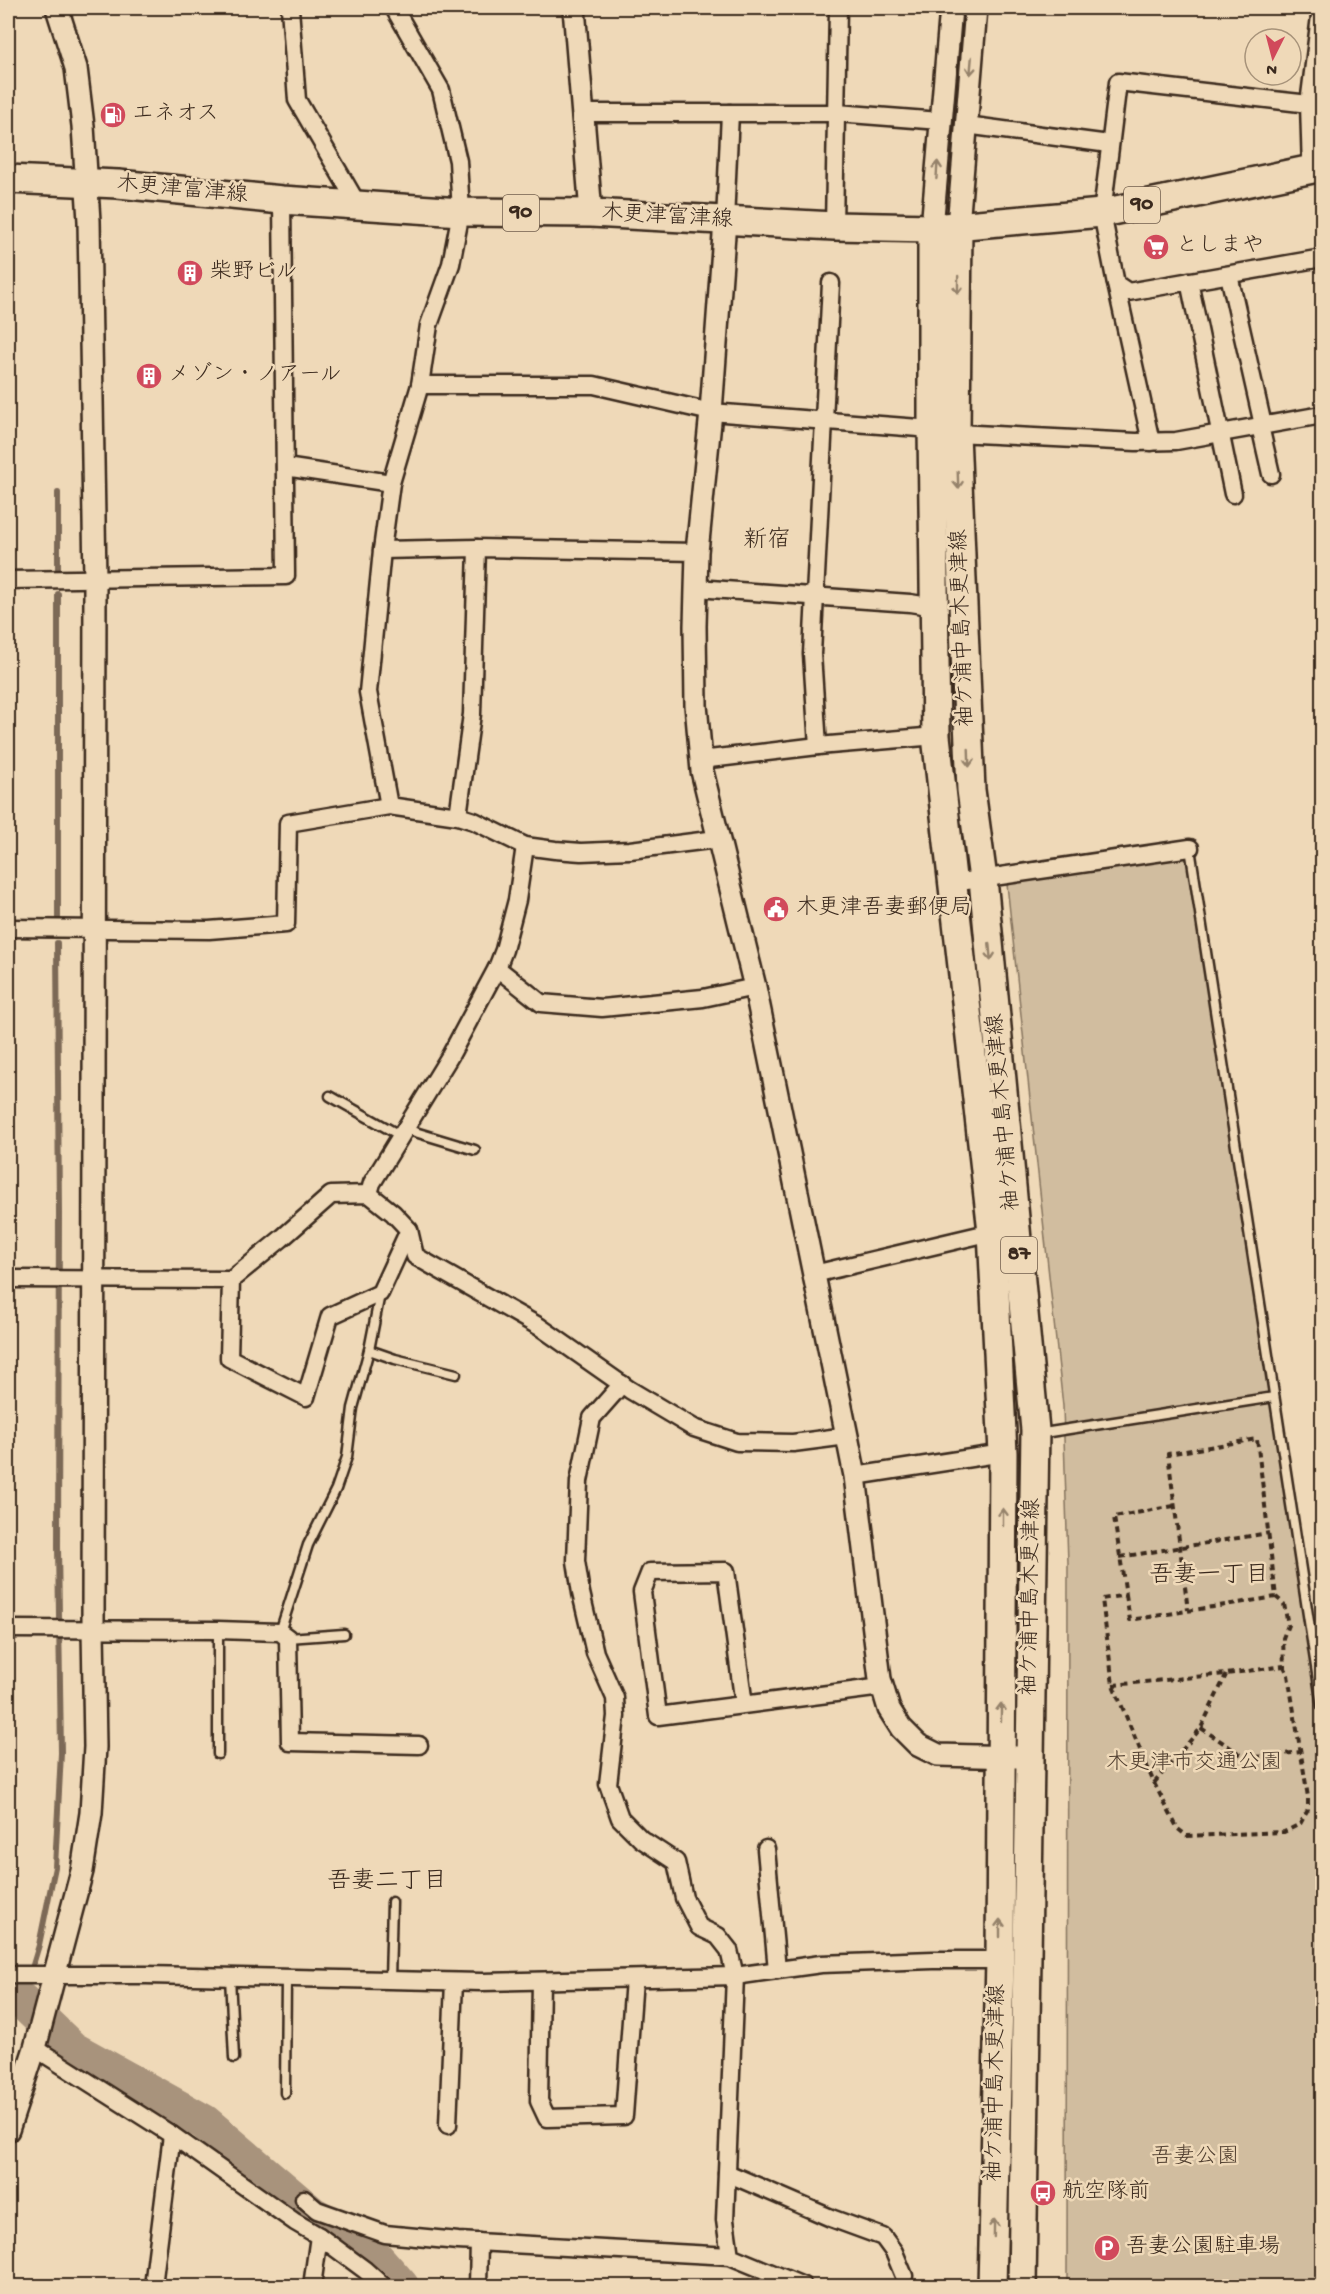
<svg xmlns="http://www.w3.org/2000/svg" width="1330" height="2294" font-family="'Gochi Hand','Klee One',sans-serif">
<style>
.green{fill:#d1bd9f;stroke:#86745e;stroke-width:1.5}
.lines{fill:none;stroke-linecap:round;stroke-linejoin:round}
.stream{stroke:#7c6956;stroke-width:6}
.river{stroke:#a8937c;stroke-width:36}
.service-casing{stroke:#3b2a1e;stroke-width:13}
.minor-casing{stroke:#3b2a1e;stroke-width:21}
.tertiary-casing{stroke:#3b2a1e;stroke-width:26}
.primary-casing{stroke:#3b2a1e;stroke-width:32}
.path{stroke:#3b2a1e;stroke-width:4;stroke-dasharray:6 4.5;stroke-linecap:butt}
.service{stroke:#efd9b8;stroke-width:8}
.minor{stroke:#efd9b8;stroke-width:16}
.tertiary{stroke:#efd9b8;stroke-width:21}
.primary{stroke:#efd9b8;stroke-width:27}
.oneway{stroke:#95826b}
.labels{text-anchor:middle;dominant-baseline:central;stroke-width:5;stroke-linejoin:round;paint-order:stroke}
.shield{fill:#efd9b8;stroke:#715e4c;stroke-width:1.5}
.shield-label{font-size:21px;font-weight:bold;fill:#3b2a1e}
.poi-label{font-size:22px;fill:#3b2a1e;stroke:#efd9b8;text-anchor:start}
.street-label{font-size:22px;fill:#3b2a1e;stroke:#efd9b8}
.park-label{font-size:22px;fill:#524031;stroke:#efd9b8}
.neighbourhood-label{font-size:24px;fill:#3b2a1e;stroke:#efd9b8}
</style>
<rect width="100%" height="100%" fill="#efd9b8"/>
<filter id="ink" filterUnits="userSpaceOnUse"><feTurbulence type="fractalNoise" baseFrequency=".0167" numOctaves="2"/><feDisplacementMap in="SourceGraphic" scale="12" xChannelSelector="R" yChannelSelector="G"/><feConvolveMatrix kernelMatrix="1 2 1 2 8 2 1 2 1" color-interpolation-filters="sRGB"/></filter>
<g filter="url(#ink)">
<path class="green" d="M1190,848L1322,1722V2286H1067L1068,1563L1063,1406L1006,875Z"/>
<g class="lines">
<g class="stream">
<path d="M58,493V569"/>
<path d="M58,919V594"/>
<path d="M22,2001L39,1945L55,1867L61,1753L58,1547L59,1213L57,943"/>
</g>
<path class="river" d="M22,2001L72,2049L204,2122L312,2214L362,2242L401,2286"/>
<defs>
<g id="service">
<path d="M1190,848L1322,1706"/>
<path d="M330,1096L401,1136"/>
<path d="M405,1129L475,1150"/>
<path d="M369,1350L395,1359L456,1374"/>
<path d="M1037,1434L1274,1397"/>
<path d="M280,1632L308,1545L336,1489L347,1457L353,1408L369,1350L380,1294"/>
<path d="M288,1638L344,1634"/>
<path d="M218,1754V1630"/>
<path d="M230,1977L234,2058"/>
<path d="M390,1980L392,1902"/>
<path d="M285,2093L286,1978"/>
</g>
<g id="minor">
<path d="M290,8L297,100L358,205"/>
<path d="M1309,104L1118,82L1102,213L1116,284L1128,292L1322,258"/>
<path d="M583,113H837L940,121"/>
<path d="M966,125L1109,144"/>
<path d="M1311,170L1309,104L1321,8"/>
<path d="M725,221L730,113"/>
<path d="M834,226L838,8"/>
<path d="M1229,275L1263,425"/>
<path d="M1189,281L1233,494"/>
<path d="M1116,284L1151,442"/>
<path d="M420,385H594L711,412L932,429"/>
<path d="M1260,426L1271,474"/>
<path d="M956,433L1136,442L1176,441L1322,415"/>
<path d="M285,467L391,483"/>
<path d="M382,550L477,548L697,552"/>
<path d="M8,580L286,576L282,200"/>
<path d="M696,588L910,603L935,607"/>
<path d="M818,746L812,654L831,283"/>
<path d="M701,760L818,746L936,736"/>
<path d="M389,806L368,692L382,550L391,483L420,385L429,325L451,264L461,212L458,161L441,90L394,8"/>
<path d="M458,816L472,714L477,548"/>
<path d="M953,883L1190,848"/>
<path d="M8,928L209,930L286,924L288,823L389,806L458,816L474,821L525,846L555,850L581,852L630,850L717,839"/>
<path d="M497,968L541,1003L602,1008L703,998L755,987"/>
<path d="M369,1194L372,1183L450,1056L497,968L504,950L517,900L525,846"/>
<path d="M814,1274L992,1232"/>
<path d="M8,1279L231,1280L281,1239L331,1195L369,1194L393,1213L409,1230L415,1256L540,1327L630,1390L694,1428L737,1442L793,1443L847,1436"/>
<path d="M231,1280L229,1358L306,1397L330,1316L380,1293L409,1230"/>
<path d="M622,1384L592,1418L579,1481L576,1561L581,1593L595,1653L615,1698L616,1716L608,1784L620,1818L641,1839L676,1862L684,1898L699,1927L718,1936L729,1950L735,1976L725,2220L730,2256L803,2286"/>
<path d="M855,1476L1003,1453"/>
<path d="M8,1629L218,1630L280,1632L288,1638L290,1742L419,1745"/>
<path d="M744,1705L726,1571L650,1572L642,1592L658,1716L882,1687"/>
<path d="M766,1849L777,1970"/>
<path d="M8,1975H146L482,1982L735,1976L821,1964L933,1960H1000"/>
<path d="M541,1981L539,2101L547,2118L624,2116L634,1979"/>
<path d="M35,2048L172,2135L295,2222L319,2236L365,2270L383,2286"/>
<path d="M448,2125L454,1982"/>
<path d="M727,2173L831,2218L883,2237L894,2252L904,2276"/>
<path d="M304,2199L317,2210L385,2234L458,2241L730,2256"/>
<path d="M153,2286L172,2135"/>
<path d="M312,2286L319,2236"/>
<path d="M478,2286L479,2242"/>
</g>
<g id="tertiary">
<path d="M574,8L591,213"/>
<path d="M725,221L711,412L697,552L695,626L696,705L702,771L755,987L847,1436L855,1476L880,1679L889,1709L901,1728L918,1745L938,1755L1017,1757"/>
<path d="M958,226L976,8"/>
<path d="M932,228L951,8"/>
<path d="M8,2130L35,2048L82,1871L91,1813L95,1747L93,1629L95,579L89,221L83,126L76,68L57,8"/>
</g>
<g id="primary">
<path d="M8,179L118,184L282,200L461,212L591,213L834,226L932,228L1102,213L1322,167"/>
<path d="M958,226L956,433L963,604L971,790L983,879L1035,1430L1022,2286"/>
<path d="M932,228V429L936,736L992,1232L1003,1453L1000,1960L992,2286"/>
</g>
</defs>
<use href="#service" class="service-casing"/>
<use href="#minor" class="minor-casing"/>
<use href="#tertiary" class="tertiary-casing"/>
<use href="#primary" class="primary-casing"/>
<g class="path">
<path d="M1174,1506L1114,1517L1126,1595L1102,1599L1113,1685L1154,1783L1178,1829L1187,1836L1284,1832L1300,1824L1308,1810V1797L1288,1675L1284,1666L1283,1638L1288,1625L1284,1604L1276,1597L1257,1439L1168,1454L1188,1610"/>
<path d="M1120,1557L1269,1533"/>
<path d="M1126,1595L1130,1620L1276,1597"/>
<path d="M1113,1685L1226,1674L1284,1666"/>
<path d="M1201,1728L1246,1758L1301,1752"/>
<path d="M1154,1783L1201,1728L1226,1675"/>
</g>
<use href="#service" class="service"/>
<use href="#minor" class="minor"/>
<use href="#tertiary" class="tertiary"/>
<use href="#primary" class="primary"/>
</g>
<defs><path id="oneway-shaft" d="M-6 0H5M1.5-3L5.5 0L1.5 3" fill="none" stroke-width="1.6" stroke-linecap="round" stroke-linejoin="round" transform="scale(1.5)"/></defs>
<g class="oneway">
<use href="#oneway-shaft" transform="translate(971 66) rotate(95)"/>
<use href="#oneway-shaft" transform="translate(937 170) rotate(-86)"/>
<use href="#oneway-shaft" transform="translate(958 285) rotate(91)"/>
<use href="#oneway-shaft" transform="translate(958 480) rotate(88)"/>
<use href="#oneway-shaft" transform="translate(969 758) rotate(88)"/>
<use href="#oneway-shaft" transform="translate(990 952) rotate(85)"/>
<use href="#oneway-shaft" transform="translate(1003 1517) rotate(-90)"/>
<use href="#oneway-shaft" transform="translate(1001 1712) rotate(-90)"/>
<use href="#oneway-shaft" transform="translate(1000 1928) rotate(-90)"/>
<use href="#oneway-shaft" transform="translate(994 2228) rotate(-89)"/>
</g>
</g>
<defs>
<symbol id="fuel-disc" viewBox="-11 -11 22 22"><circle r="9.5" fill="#d1495b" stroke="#efd9b8"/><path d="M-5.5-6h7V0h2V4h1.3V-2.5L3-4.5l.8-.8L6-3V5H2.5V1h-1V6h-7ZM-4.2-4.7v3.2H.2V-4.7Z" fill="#fff"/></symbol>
<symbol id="supermarket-disc" viewBox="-11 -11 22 22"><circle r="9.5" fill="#d1495b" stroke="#efd9b8"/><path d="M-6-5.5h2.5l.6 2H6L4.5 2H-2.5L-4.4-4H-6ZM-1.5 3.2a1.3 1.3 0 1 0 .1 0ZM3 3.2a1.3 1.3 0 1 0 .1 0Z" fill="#fff"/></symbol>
<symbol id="building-disc" viewBox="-11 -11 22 22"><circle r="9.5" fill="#d1495b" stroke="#efd9b8"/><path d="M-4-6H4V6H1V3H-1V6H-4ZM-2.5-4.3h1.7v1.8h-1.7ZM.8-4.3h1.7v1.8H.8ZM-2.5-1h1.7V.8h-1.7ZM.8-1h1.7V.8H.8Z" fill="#fff"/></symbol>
<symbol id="civic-disc" viewBox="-11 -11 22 22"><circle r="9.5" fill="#d1495b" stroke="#efd9b8"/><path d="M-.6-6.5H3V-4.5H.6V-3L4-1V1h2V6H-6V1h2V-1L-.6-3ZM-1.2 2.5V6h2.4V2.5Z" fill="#fff"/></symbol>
<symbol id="bus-disc" viewBox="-11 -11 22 22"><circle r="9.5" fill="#d1495b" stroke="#efd9b8"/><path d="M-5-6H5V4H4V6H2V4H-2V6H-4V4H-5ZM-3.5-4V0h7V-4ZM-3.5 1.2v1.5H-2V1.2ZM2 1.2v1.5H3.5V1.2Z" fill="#fff"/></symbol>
<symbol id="parking-disc" viewBox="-11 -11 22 22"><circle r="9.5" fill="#d1495b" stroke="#efd9b8"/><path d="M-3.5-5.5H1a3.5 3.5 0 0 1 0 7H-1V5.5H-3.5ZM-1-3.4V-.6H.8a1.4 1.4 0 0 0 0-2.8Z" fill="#fff"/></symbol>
</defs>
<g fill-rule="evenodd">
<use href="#fuel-disc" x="98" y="100" width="30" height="30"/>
<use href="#supermarket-disc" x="1141" y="232" width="30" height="30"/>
<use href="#building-disc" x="175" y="258" width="30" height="30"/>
<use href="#building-disc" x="134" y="361" width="30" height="30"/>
<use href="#civic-disc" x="761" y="894" width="30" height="30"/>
<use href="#bus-disc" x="1028" y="2178" width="30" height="30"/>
<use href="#parking-disc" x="1092" y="2233" width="30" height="30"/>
</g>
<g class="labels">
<g class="shield">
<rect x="1124" y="187" width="36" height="36" rx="4.5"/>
<rect x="503" y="195" width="36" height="36" rx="4.5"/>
<rect x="1001" y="1237" width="36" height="36" rx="4.5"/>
</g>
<g class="shield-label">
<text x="1142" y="205">90</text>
<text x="521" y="213">90</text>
<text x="1019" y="1255">87</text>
</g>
<g class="poi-label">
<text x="132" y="115">エネオス</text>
<text x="1176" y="247">としまや</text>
<text x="210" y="273">柴野ビル</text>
<text x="168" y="376">メゾン・ノアール</text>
<text x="796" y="909">木更津吾妻郵便局</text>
<text x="1062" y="2193">航空隊前</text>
<text x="1126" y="2248">吾妻公園駐車場</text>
</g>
<g class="street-label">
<text transform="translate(182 191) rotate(5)">木更津富津線</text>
<text transform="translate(667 218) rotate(3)">木更津富津線</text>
<text transform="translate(964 628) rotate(-92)">袖ケ浦中島木更津線</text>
<text transform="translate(1005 1112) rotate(-95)">袖ケ浦中島木更津線</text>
<text transform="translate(1032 1597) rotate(-89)">袖ケ浦中島木更津線</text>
<text transform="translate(997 2083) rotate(-89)">袖ケ浦中島木更津線</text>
</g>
<g class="park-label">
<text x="1194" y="1764">木更津市交通公園</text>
<text x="1195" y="2158">吾妻公園</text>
</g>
<g class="neighbourhood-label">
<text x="767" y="541">新宿</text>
<text x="1209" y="1576">吾妻一丁目</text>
<text x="387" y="1882">吾妻二丁目</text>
</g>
</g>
<rect width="1330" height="2294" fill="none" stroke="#efd9b8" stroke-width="30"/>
<rect x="15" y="15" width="1300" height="2264" fill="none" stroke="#3b2a1e" stroke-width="2" filter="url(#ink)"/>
<g transform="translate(1273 57) rotate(186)"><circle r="28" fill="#efd9b8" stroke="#a7937a" stroke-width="1.5"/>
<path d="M0-4.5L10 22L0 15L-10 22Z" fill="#d1495b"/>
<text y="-9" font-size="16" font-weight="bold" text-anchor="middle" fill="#3b2a1e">N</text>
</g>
</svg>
